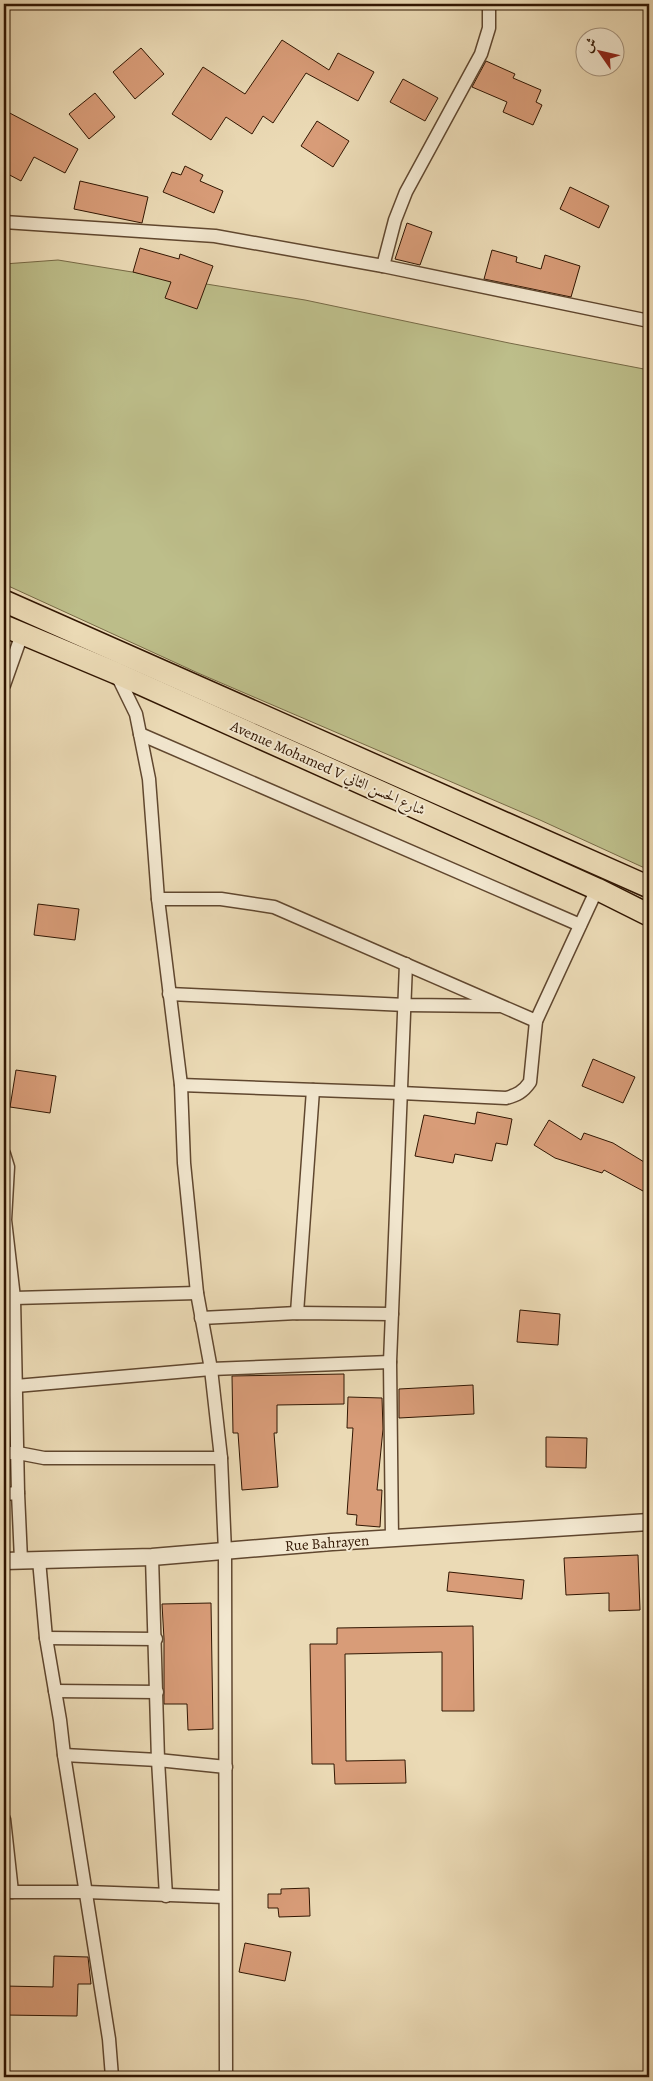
<svg xmlns="http://www.w3.org/2000/svg" width="653" height="2081" font-family="Alegreya,Amiri,serif">
<style>
.green{fill:#bdbe8a;stroke:#776a46}
.building{fill:#d89c78;stroke:#311602}
.lines{fill:none;stroke-linecap:round;stroke-linejoin:round}
.minor-casing{stroke:#60472f;stroke-width:15}
.tertiary-casing{stroke:#60472f;stroke-width:19}
.trunk-casing{stroke:#311602;stroke-width:24}
.minor{stroke:#f2e7cf;stroke-width:12}
.tertiary{stroke:#f2e7cf;stroke-width:16}
.trunk{stroke:#ebdab5;stroke-width:21}
.labels{text-anchor:middle;dominant-baseline:central;stroke-width:4;stroke-linejoin:round;paint-order:stroke}
.street-label{font-size:15px;fill:#311602;stroke:#f2e7cf}
</style>
<rect width="100%" height="100%" fill="#ebdab5"/>
<filter id="stains"><feTurbulence type="fractalNoise" baseFrequency=".004" numOctaves="4"/><feColorMatrix values="0 0 0 0 .2 0 0 0 0 .09 0 0 0 0 .02 0 0 0 .5 -.17"/></filter>
<radialGradient id="worn" r=".72"><stop offset=".6" stop-color="#630" stop-opacity="0"/><stop offset="1" stop-color="#630" stop-opacity=".3"/></radialGradient>
<path class="green" d="M58,260L305,300L509,343L649,370V870L540,820L198,673L4,584V264Z"/>
<g class="building">
<path d="M282,40L329,70L338,53L374,72L358,101L306,73L273,123L263,116L252,134L226,117L211,140L172,114L203,67L245,94Z"/>
<path d="M141,48L164,74L135,99L113,72Z"/>
<path d="M486,61L515,74L513,78L541,90L536,102L542,105L533,125L503,112L507,102L472,87Z"/>
<path d="M403,79L438,98L425,121L390,102Z"/>
<path d="M95,93L115,117L89,139L69,114Z"/>
<path d="M4,110L78,149L65,173L34,157L21,181L4,172Z"/>
<path d="M317,121L349,141L333,167L301,146Z"/>
<path d="M185,166L203,175L200,181L223,191L214,213L163,192L172,172L181,175Z"/>
<path d="M80,181L148,197L142,223L74,209Z"/>
<path d="M570,187L609,206L599,228L560,209Z"/>
<path d="M407,223L432,232L420,265L395,259Z"/>
<path d="M140,248L179,259L180,254L213,266L197,309L165,298L171,282L133,272Z"/>
<path d="M492,250L517,257L516,262L541,269L545,255L580,266L571,297L484,279Z"/>
<path d="M38,904L79,909L75,940L34,935Z"/>
<path d="M593,1059L635,1077L623,1103L582,1086Z"/>
<path d="M16,1070L56,1076L50,1113L10,1107Z"/>
<path d="M477,1112L512,1119L507,1145L496,1143L492,1161L455,1154L453,1163L415,1156L424,1115L475,1124Z"/>
<path d="M549,1120L581,1140L584,1133L613,1143L649,1165V1180L643,1191L604,1170L602,1173L555,1158L534,1145Z"/>
<path d="M520,1310L560,1314L558,1345L517,1342Z"/>
<path d="M344,1374V1404L277,1405V1433H274L278,1487L242,1490L238,1433H233L232,1376Z"/>
<path d="M473,1385L474,1414L399,1418V1389Z"/>
<path d="M348,1397L382,1398L383,1429L377,1490H382L380,1527L356,1525L357,1515L347,1514L353,1428H347Z"/>
<path d="M546,1437L587,1438L586,1468L546,1467Z"/>
<path d="M638,1555L640,1610L609,1611V1593L566,1595L564,1558Z"/>
<path d="M449,1572L524,1580L522,1599L447,1591Z"/>
<path d="M211,1603L213,1729L188,1730L187,1704H164V1639L162,1604Z"/>
<path d="M473,1626L474,1711H442V1652L345,1654L346,1761L405,1760L406,1783L335,1784L334,1764H312L310,1644H337V1628Z"/>
<path d="M309,1888L310,1916L279,1917L278,1908H268V1894H281V1889Z"/>
<path d="M245,1943L291,1952L285,1981L239,1972Z"/>
<path d="M54,1956L88,1957L91,1984H78L77,2016L4,2015V1986L53,1987Z"/>
</g>
<g class="lines">
<defs>
<g id="minor">
<path d="M4,222L215,236L383,266L649,321"/>
<path d="M383,266L395,220L406,192L481,54L489,28V4"/>
<path d="M116,673L136,714L149,779L158,899L181,1085L184,1163L197,1293L211,1369L221,1458L225,1552L226,2077"/>
<path d="M4,685L22,634"/>
<path d="M140,734L580,925"/>
<path d="M158,899H221L274,907L536,1021"/>
<path d="M169,994L406,1005L499,1006"/>
<path d="M181,1085L401,1093L506,1098C517,1095 523,1092 530,1082L536,1021L597,889"/>
<path d="M4,1154L8,1167L5,1220L14,1298L18,1493L21,1560"/>
<path d="M14,1298L197,1293"/>
<path d="M297,1313L313,1090"/>
<path d="M201,1318L297,1313L392,1314"/>
<path d="M4,1385L16,1386L211,1369L390,1362"/>
<path d="M4,1453H18L44,1458H221"/>
<path d="M4,1494L18,1493"/>
<path d="M392,1539L390,1362L406,964"/>
<path d="M152,1557L158,1760L166,1896"/>
<path d="M39,1560L46,1638L60,1720L64,1755L109,2039L112,2077"/>
<path d="M46,1638L156,1639"/>
<path d="M55,1691L157,1692"/>
<path d="M64,1755L158,1760L226,1767"/>
<path d="M4,1819L12,1892"/>
<path d="M4,1892H86L225,1897"/>
</g>
<path id="tertiary" d="M4,1561L152,1557L332,1542L649,1522"/>
<g id="trunk">
<path d="M4,601L649,887"/>
<path d="M4,626L116,673L597,889L649,915"/>
</g>
</defs>
<use href="#minor" class="minor-casing"/>
<use href="#tertiary" class="tertiary-casing"/>
<use href="#trunk" class="trunk-casing"/>
<use href="#minor" class="minor"/>
<use href="#tertiary" class="tertiary"/>
<use href="#trunk" class="trunk"/>
</g>
<g class="labels">
<g class="street-label">
<text transform="translate(328 768) rotate(24)">Avenue Mohamed V شارع الحسن الثاني</text>
<text transform="translate(327 1543) rotate(-4)">Rue Bahrayen</text>
</g>
</g>
<rect width="653" height="2081" fill="none" stroke="#ebdab5" stroke-width="20"/>
<rect x="5" y="5" width="643" height="2071" fill="none" stroke="#311602" stroke-width="2.5"/>
<rect x="10" y="10" width="633" height="2061" fill="none" stroke="#311602"/>
<g transform="translate(600 52) rotate(304)"><circle r="24" fill="#f2e7cf" stroke="#a5937d"/>
<path d="M0-4L9 19L0 12L-9 19Z" fill="#8f2418"/>
<text y="-8" font-size="14" font-weight="bold" text-anchor="middle" fill="#311602">ش</text>
</g>
<rect width="100%" height="100%" filter="url(#stains)"/>
<rect width="100%" height="100%" fill="url(#worn)"/>
</svg>
